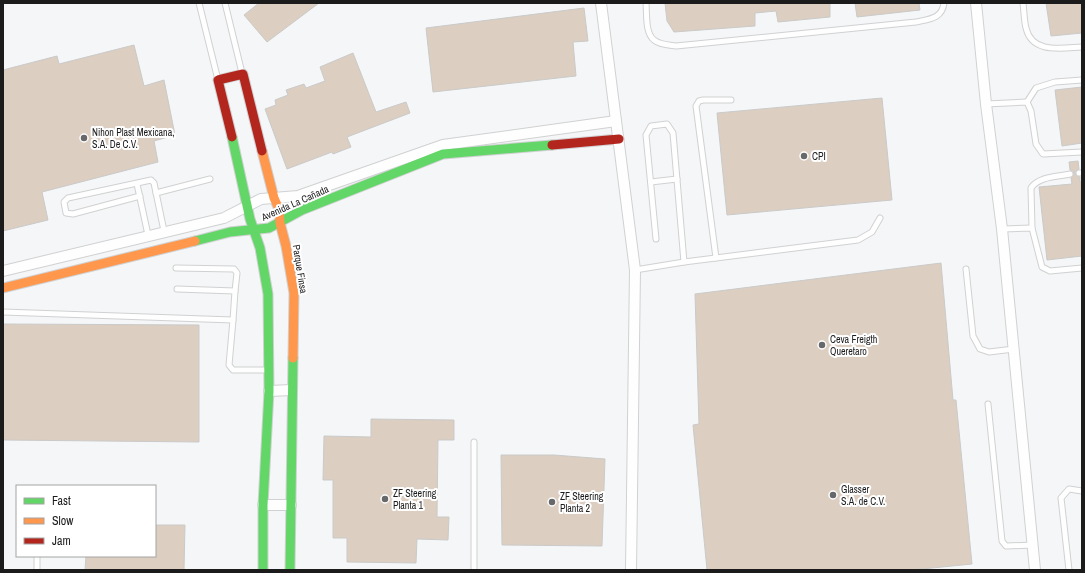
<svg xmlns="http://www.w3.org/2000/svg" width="1085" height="573" font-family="'Archivo Narrow',sans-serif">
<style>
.building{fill:#dccec0;stroke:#cacaca}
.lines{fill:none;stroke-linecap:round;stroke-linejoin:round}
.lane-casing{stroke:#d0d1d2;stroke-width:7}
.street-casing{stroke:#d0d1d2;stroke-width:12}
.fast-casing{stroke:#d0d1d2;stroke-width:11}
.slow-casing{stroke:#d0d1d2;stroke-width:11}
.jam-casing{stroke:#d0d1d2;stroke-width:11}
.lane{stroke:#fefefe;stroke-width:5}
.street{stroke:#fefefe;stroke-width:10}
.fast{stroke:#63d668;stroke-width:9}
.slow{stroke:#ff974d;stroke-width:9}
.jam{stroke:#b3261e;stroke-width:9}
.poi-dot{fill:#676869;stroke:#fff;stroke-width:1.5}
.labels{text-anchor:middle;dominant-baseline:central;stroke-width:4;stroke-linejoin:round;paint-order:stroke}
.poi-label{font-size:10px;fill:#1b1b1c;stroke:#fff;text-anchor:start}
.street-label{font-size:10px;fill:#1b1b1c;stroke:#fff}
</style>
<rect width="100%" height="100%" fill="#f5f6f7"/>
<g class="building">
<path d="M259,3H319L267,42L244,15Z"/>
<path d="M665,3H830V17L778,22L776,11L755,13V26L674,32L667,21Z"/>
<path d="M855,3H919L920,10L857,17Z"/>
<path d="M1046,3H1082V33L1051,36Z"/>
<path d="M584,8L588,41L573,42L576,76L433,92L426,28Z"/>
<path d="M134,45L144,86L164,80L175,135L154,141L158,162L42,192L48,220L3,231V70L57,56L59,64Z"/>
<path d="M353,53L376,112L406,102L410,113L347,137L351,147L333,154L332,152L287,169L265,109L276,105L275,100L288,95L286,90L304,84L306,88L325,81L320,67Z"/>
<path d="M1082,87V143L1062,146L1055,90Z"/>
<path d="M882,98L892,200L727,215L717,113Z"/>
<path d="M1078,161L1079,169L1076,171L1075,173L1077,176L1080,177V182H1082V256L1047,260L1039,187L1072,184L1071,178L1074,174L1073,171L1070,170L1069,162Z"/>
<path d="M941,263L953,400H956L972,564L912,570H707L693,425L699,424L695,294Z"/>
<path d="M3,324L199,325V442L3,440Z"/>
<path d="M371,419L454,420V440H438L437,517H449L448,540L417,539L416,563L347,562V538H333V480H323L324,436L371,437Z"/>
<path d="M501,455H554L605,459L602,546L502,545Z"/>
<path d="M155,525H185L184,570H85L86,556H155Z"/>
</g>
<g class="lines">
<defs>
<g id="lane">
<path d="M199,3L218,80"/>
<path d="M225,3L242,73"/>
<path d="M646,3C647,14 645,33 654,40C660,45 669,45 676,46L916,22C929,19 942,19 944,3"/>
<path d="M1023,3C1024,11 1024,20 1026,28C1032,54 1061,48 1082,47"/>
<path d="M1027,102L1036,88L1055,82L1082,80"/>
<path d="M986,104L1027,102L1031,111L1036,144L1043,154L1082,152"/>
<path d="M1079,173H1082"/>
<path d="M651,182L677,179"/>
<path d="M137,184L148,235"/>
<path d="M156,193L210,179"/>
<path d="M140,196L73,214L66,213L64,202L68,198L151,180L154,183L164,231"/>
<path d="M1032,228L1031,188C1039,176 1058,177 1070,174"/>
<path d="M1002,229L1032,228L1042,267L1050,271L1082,268"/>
<path d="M656,239L646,135L651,126L667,124L673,133L684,262"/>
<path d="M716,258L696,106L699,101L703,100H731"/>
<path d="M176,268L234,269L237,273L235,291"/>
<path d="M966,269L973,336L980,349L989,352L1014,349"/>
<path d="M635,270L684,262L858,240L872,232L880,218"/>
<path d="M177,289L235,291L233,320"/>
<path d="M3,312L233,320L229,365L233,370H268"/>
<path d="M988,404L1002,541L1006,546L1033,545"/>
<path d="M37,570V556"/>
<path d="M474,570V442"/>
<path d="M1069,570L1061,498L1069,489L1082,491"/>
</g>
<g id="street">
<path d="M601,3L635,270L631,570"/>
<path d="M976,3L986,104L1002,229L1035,570"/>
<path d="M3,271L224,218L261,199L298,196L443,145L616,121"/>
<path d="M269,391L292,390"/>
<path d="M263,505H291"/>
</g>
<g id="fast">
<path d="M232,137L250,219L260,248L268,294L269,391L263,505V570"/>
<path d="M195,241L230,232L269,228L302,210L443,154L552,145"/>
<path d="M290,570L293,358"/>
</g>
<g id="slow">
<path d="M262,151L274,198L279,209L280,223L286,246L294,293L293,358"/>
<path d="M3,288L195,241"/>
</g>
<g id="jam">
<path d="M232,137L218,80L243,74L262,151"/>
<path d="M552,145L619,139"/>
</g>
</defs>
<use href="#lane" class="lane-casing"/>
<use href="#street" class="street-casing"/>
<use href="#fast" class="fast-casing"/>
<use href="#slow" class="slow-casing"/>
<use href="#jam" class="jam-casing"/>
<use href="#lane" class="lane"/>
<use href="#street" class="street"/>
<use href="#fast" class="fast"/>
<use href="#slow" class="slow"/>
<use href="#jam" class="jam"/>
</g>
<g class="poi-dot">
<circle cx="84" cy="138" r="4"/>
<circle cx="804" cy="156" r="4"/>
<circle cx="822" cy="345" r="4"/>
<circle cx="833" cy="495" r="4"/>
<circle cx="385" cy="499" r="4"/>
<circle cx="552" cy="502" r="4"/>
</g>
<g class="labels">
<g class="poi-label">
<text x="92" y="132">Nihon Plast Mexicana,<tspan x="92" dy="12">S.A. De C.V.</tspan></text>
<text x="812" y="156">CPI</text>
<text x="830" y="339">Ceva Freigth<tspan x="830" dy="12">Queretaro</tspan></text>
<text x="841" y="489">Glasser<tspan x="841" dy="12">S.A. de C.V.</tspan></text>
<text x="393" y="493">ZF Steering<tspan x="393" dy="12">Planta 1</tspan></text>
<text x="560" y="496">ZF Steering<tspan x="560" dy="12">Planta 2</tspan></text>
</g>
<g class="street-label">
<text transform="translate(295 203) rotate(-24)">Avenida La Cañada</text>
<text transform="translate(300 269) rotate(81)">Parque Finsa</text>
</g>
</g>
<rect width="1085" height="573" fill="none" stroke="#1b1b1c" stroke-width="8"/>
<rect x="16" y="485" width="140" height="72" fill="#ffffff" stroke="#a4a4a4"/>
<rect x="24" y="498" width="20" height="6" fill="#63d668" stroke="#a4a4a4"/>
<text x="52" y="505" font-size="12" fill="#1b1b1c">Fast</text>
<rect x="24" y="518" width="20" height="6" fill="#ff974d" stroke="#a4a4a4"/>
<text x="52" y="525" font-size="12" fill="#1b1b1c">Slow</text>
<rect x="24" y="538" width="20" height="6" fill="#b3261e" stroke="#a4a4a4"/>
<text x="52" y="545" font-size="12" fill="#1b1b1c">Jam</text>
</svg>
